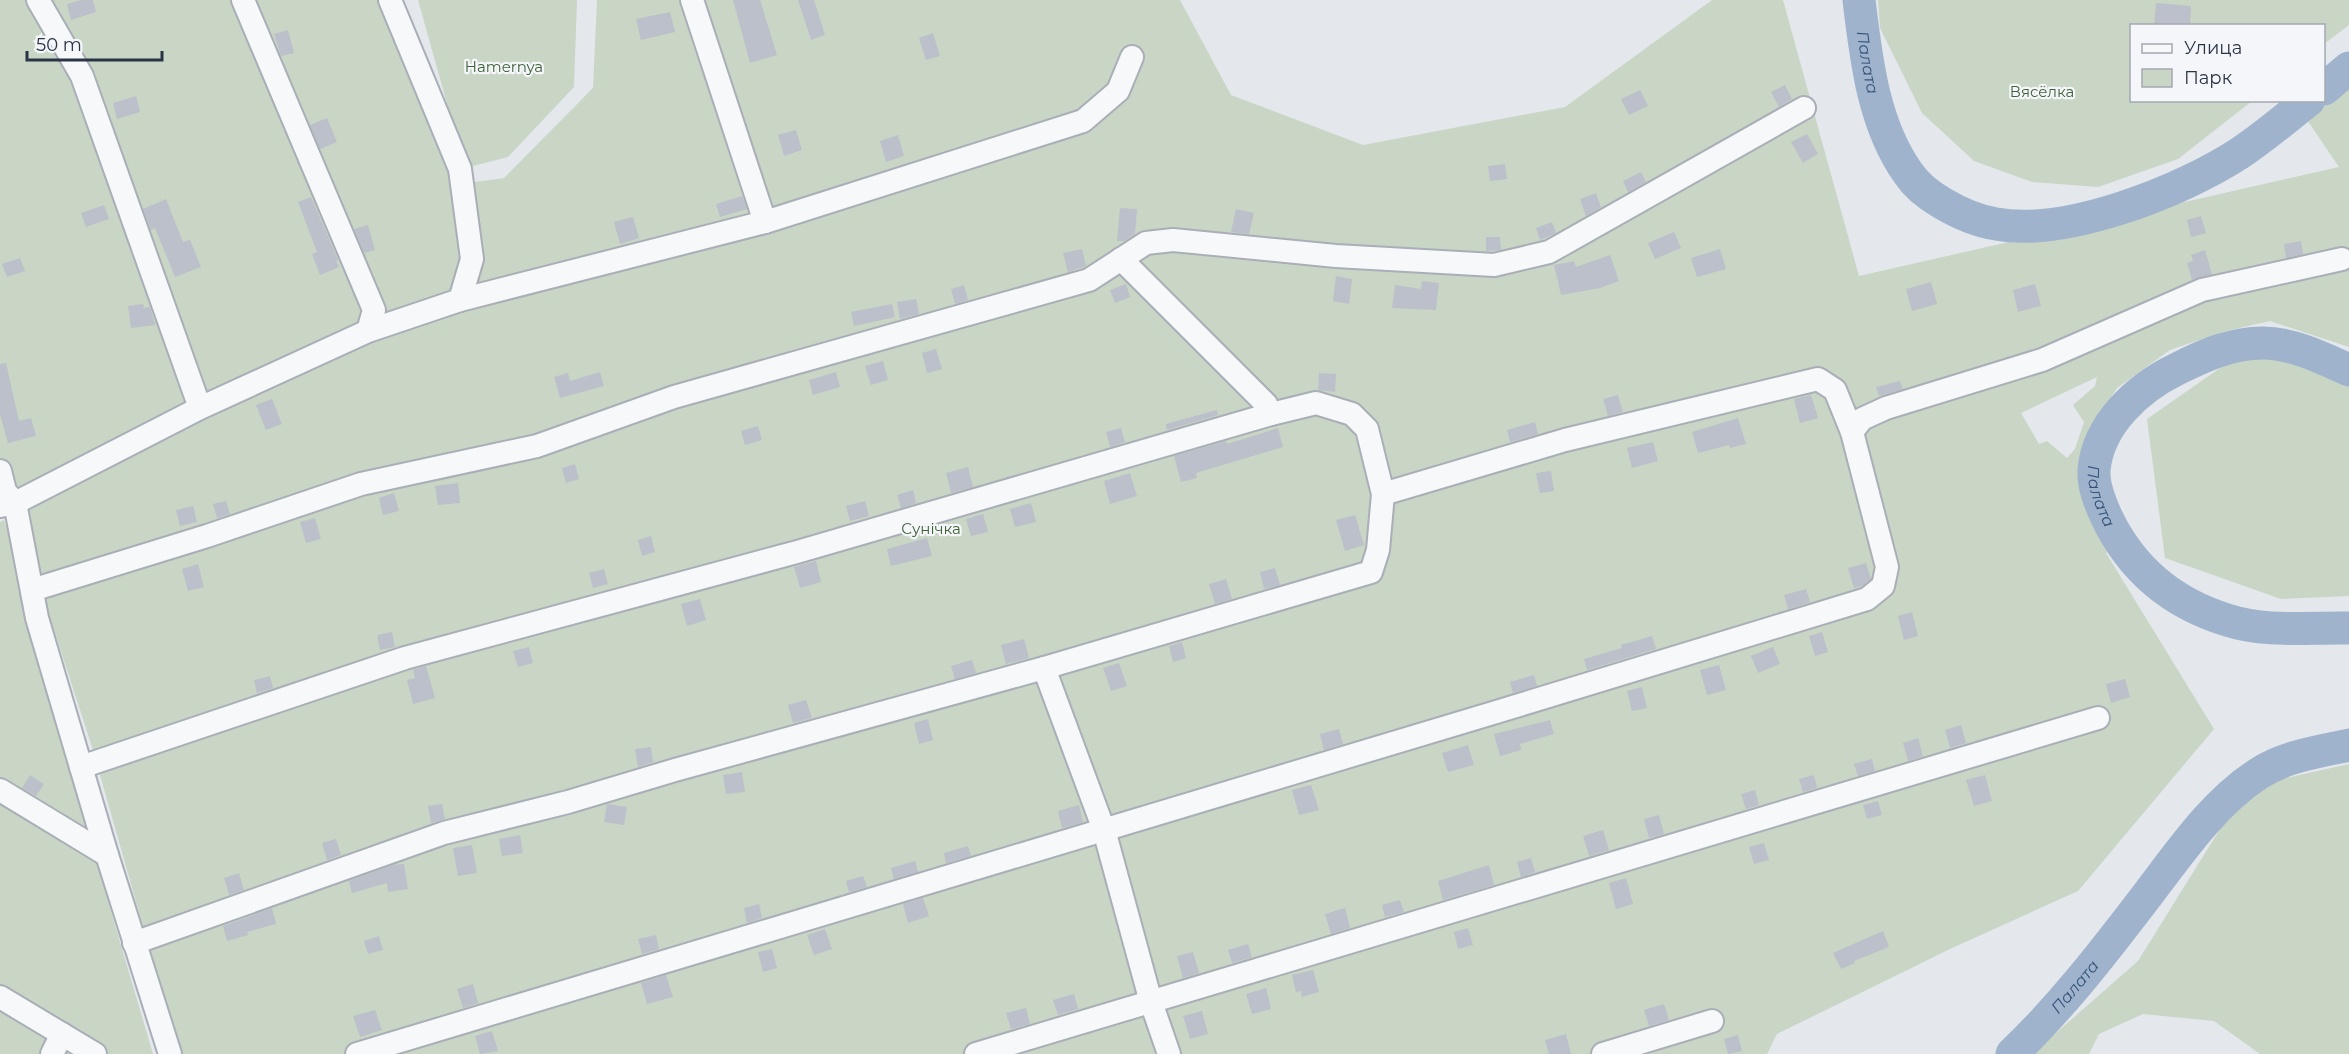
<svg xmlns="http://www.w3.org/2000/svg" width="2349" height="1054" font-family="Montserrat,sans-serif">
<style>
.green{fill:#c9d6c5;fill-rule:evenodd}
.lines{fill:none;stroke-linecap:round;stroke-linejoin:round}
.river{stroke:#9fb4cc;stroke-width:33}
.building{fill:#bbc0ca}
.minor-casing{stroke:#a9aeb7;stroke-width:26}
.minor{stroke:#f7f8fa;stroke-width:22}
.labels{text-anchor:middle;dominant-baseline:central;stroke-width:4.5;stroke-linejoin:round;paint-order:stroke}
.park-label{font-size:15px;fill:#3f6138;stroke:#f4f6f9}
.water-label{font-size:16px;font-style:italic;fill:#34527a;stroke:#f4f6f9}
</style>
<rect width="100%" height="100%" fill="#e4e7ec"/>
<g class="green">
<path d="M0,0H403L454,185L504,178L593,88L597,0H1180L1231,95L1363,145L1565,107L1712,0H1783L1859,276L2339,167L2307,120L2349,87V347L2270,321L2226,331L2170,350L2117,388L2094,425L2084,469L2088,502L2115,549L2106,553L2214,729L2078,891L1950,949L1777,1034L1767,1054H179L93,750L44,599L21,490L13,485L0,491ZM2097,377L2095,386L2073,405L2084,422L2075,449L2067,458L2047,441L2039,444L2021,413Z"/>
<path d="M418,0H577L574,87L508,157L465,168Z"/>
<path d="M1878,0H2349V25L2324,44V26H2132V100L2252,101L2178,159L2098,187L2032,182L1974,161L1922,113L1880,28Z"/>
<path d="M2253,345L2349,382V596L2281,599L2165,558L2147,419Z"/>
<path d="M4,520L13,547L85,823L153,1054H0V522Z"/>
<path d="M2349,764V1054H2260L2214,1021L2143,1014L2099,1034L2089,1054H2032L2138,961L2246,787Z"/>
</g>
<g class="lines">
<g class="river">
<path id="s1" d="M1859,0C1866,58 1873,124 1908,173C1916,185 1930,196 1942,203C1959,213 1976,221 1996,224C2066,237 2182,191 2240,153C2264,137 2286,118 2309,100"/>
<path d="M2324,89L2349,68"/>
<path id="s2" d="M2349,370C2322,358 2292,343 2263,343C2231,343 2205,355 2177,369C2138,388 2098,424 2094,470C2093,486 2100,503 2107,518C2132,570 2172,603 2227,620C2267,633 2308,627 2349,628"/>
<path id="s3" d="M2012,1054C2062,1006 2103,953 2145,898C2178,855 2212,804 2258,774C2285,756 2318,752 2349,745"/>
</g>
</g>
<g class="building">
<path d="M82,0H93L96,12L71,20L67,4Z"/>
<path d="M733,0H760L777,55L750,63Z"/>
<path d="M798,0H814L825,35L811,40Z"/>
<path d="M2156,3L2191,6L2190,26H2154Z"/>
<path d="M670,12L675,32L641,40L636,19Z"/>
<path d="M288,30L294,53L281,56L274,34Z"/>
<path d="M933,33L940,56L926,60L919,38Z"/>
<path d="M1785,85L1792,99L1779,107L1771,92Z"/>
<path d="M1640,90L1648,106L1629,115L1621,99Z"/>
<path d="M136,96L140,112L117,119L113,103Z"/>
<path d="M327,118L337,142L320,149L310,125Z"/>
<path d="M796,130L802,150L784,156L778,135Z"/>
<path d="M1807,134L1818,154L1803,163L1791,142Z"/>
<path d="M898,135L904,156L886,162L880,141Z"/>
<path d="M1505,164L1507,179L1490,181L1488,166Z"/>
<path d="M1641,172L1646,182L1628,192L1623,181Z"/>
<path d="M1596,193L1601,207L1586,216L1580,199Z"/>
<path d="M742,196L747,209L720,217L716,204Z"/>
<path d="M311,197L338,260L336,261L339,267L320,275L312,254L317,252L298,202Z"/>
<path d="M166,199L183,242L190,240L201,267L175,277L155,228L151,230L143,209Z"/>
<path d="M104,205L109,219L86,227L81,213Z"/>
<path d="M1120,208L1137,209L1135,234L1124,241H1117Z"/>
<path d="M1236,209L1254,213L1249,234L1231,232Z"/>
<path d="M2201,216L2206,233L2191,237L2187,220Z"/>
<path d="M633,217L639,238L620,244L614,222Z"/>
<path d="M1552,222L1556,233L1540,240L1536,228Z"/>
<path d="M368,225L375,250L364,253L354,229Z"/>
<path d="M1674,232L1681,248L1655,259L1648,243Z"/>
<path d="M1486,237H1500L1501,250L1486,251Z"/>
<path d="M2301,241L2303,254L2286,258L2284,244Z"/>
<path d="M1082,249L1086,266L1068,272L1063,253Z"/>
<path d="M1720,249L1726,269L1697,277L1691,258Z"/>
<path d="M2205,250L2212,274L2192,280L2187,263L2193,261L2191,255Z"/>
<path d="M1610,255L1619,281L1600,288L1561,295L1554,265L1574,261L1576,267Z"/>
<path d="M20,258L25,271L7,277L2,264Z"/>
<path d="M1336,276L1352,279L1349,304L1333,301Z"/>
<path d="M1422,281L1439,283L1436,310L1392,308L1395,285L1421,289Z"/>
<path d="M1931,282L1937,304L1912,311L1906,289Z"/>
<path d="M1126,284L1130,297L1115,303L1110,290Z"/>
<path d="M2035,284L2041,306L2018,312L2013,290Z"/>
<path d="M964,285L968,300L955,304L951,289Z"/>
<path d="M916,299L919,314L900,319L897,302Z"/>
<path d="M143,304L144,308L150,307L155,325L131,328L128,306Z"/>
<path d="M892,304L895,317L854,326L851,312Z"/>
<path d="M936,349L942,369L927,373L922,353Z"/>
<path d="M883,361L888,380L871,385L865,366Z"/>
<path d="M6,363L19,421L31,418L36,436L8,443L0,414V364Z"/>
<path d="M600,372L604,386L560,398L554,377L568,373L570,381Z"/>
<path d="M836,372L840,387L813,395L809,380Z"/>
<path d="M1319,373L1336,374L1335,392L1318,390Z"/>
<path d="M1900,381L1903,389L1879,396L1876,387Z"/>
<path d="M1618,395L1623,412L1608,416L1603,399Z"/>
<path d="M1811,395L1818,418L1800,423L1794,399Z"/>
<path d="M272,399L282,424L266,430L256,405Z"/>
<path d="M1217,410L1218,415L1167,430L1166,424Z"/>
<path d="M1738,418L1746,444L1730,448L1729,445L1698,453L1692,432Z"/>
<path d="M1535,422L1538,434L1510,442L1507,430Z"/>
<path d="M758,426L762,440L745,445L741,431Z"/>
<path d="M1121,428L1125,442L1110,447L1106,432Z"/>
<path d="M1278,428L1283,447L1196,473L1197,478L1181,482L1174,456L1226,441L1227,444Z"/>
<path d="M1653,442L1658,461L1632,468L1627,448Z"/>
<path d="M575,464L579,479L566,483L562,468Z"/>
<path d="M968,467L973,487L951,493L946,473Z"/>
<path d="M1551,471L1554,491L1540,493L1536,473Z"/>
<path d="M1130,473L1137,496L1110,504L1104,481Z"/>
<path d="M458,483L460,503L438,505L435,486Z"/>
<path d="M913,490L916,503L901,508L897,495Z"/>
<path d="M394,493L399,511L383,515L379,498Z"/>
<path d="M226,501L230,514L217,518L213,504Z"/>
<path d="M865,501L869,516L850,521L846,506Z"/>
<path d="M1031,503L1036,522L1015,527L1010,509Z"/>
<path d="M193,506L197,522L180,526L176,510Z"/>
<path d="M983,514L988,532L971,536L966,519Z"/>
<path d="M1355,515L1364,545L1345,551L1336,520Z"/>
<path d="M315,518L321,539L306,543L300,522Z"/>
<path d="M651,536L655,552L642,556L638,540Z"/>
<path d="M927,538L932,556L891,566L887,549Z"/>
<path d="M816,561L821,582L800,588L794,567Z"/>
<path d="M1866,563L1871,579L1862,586L1854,588L1848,568Z"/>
<path d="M198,564L204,587L188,591L182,569Z"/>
<path d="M1275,568L1280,585L1264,589L1260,572Z"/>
<path d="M604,569L608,584L593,588L589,573Z"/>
<path d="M1226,579L1232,599L1215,604L1209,584Z"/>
<path d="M1806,589L1810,602L1788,609L1784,595Z"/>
<path d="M700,599L706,620L687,626L681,604Z"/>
<path d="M1912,612L1918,636L1904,640L1898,616Z"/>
<path d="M392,632L395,647L380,650L377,635Z"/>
<path d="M1822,632L1828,652L1815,656L1809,636Z"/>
<path d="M1652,636L1656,649L1587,670L1584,659L1622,648L1621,645Z"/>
<path d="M1024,639L1029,658L1006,664L1001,645Z"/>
<path d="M1182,642L1186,658L1173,662L1169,646Z"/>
<path d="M529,647L533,663L518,667L513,651Z"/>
<path d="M1773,647L1780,664L1758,673L1751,656Z"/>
<path d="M972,660L976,673L955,679L951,666Z"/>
<path d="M1119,663L1127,686L1111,691L1103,668Z"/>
<path d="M1719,665L1726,690L1707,695L1700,670Z"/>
<path d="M426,666L435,698L413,704L407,680L415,678L413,670Z"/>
<path d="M1534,675L1537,686L1513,693L1510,682Z"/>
<path d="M270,676L273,688L257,693L254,680Z"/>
<path d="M2125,679L2130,697L2111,703L2106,684Z"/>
<path d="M1642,687L1647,708L1632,711L1627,691Z"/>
<path d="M806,700L812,718L793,723L788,705Z"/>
<path d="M928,719L933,740L919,744L914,723Z"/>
<path d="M1550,720L1554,734L1520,744L1521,750L1500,756L1494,734Z"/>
<path d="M1961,725L1966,743L1950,748L1945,730Z"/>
<path d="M1339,729L1343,744L1324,750L1320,734Z"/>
<path d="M1918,738L1923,756L1908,761L1903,743Z"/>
<path d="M1468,745L1474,765L1448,772L1442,753Z"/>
<path d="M651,747L653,762L638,767L635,749Z"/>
<path d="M1872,759L1875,771L1858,776L1854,764Z"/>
<path d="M742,772L745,792L726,794L723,775Z"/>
<path d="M30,775L44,784L36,796L22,788Z"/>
<path d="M1814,775L1817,788L1803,792L1799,779Z"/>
<path d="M1985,775L1992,801L1974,806L1966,780Z"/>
<path d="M1311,785L1319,810L1299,815L1292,790Z"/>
<path d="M1755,790L1759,805L1746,809L1741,794Z"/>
<path d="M1878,801L1882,815L1867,819L1863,805Z"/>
<path d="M442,804L445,819L431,823L428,806Z"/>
<path d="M607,804L627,807L624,825L604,822Z"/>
<path d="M1079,805L1083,822L1062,828L1058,811Z"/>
<path d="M1659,815L1664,834L1649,838L1644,819Z"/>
<path d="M1603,830L1609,850L1589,856L1583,836Z"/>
<path d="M520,835L523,853L502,856L499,839Z"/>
<path d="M336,839L341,855L327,860L322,843Z"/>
<path d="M1764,843L1769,860L1754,864L1749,847Z"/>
<path d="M472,845L477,873L458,876L453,848Z"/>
<path d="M968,846L971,856L946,863L944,853Z"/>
<path d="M1531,858L1535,872L1521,877L1517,862Z"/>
<path d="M915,861L918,872L894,879L891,868Z"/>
<path d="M404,864L408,889L388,892L387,883L352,893L349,881L393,865Z"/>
<path d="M1489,865L1494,885L1443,900L1438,881Z"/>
<path d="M239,873L244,890L229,895L224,878Z"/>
<path d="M863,876L867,887L849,892L846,881Z"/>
<path d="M1626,878L1633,904L1616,909L1609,883Z"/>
<path d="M923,898L929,916L908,923L903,904Z"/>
<path d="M1400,900L1404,912L1385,917L1382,905Z"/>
<path d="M759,904L762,918L747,923L744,908Z"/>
<path d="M272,908L276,924L247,932L248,935L227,941L223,926Z"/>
<path d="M1345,908L1350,928L1331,934L1325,914Z"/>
<path d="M1468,928L1473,945L1458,949L1454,932Z"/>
<path d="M825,929L832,949L814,955L807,935Z"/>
<path d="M1883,931L1889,947L1854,961L1855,963L1841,969L1833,953Z"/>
<path d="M656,935L659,949L642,954L638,939Z"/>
<path d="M379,936L383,950L368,954L364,941Z"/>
<path d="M1248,944L1252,957L1232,963L1228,950Z"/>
<path d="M772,949L777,968L763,972L758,952Z"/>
<path d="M1193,952L1199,973L1183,978L1177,956Z"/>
<path d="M1313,970L1319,992L1302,997L1301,991L1296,992L1292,975Z"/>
<path d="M666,975L673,997L647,1004L641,983Z"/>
<path d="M473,984L478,1003L463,1008L457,989Z"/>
<path d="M1266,988L1271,1009L1252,1014L1246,994Z"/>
<path d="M1074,994L1078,1009L1058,1015L1053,1000Z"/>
<path d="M1664,1004L1669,1020L1649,1026L1644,1010Z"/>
<path d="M1026,1008L1030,1024L1011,1029L1006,1013Z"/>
<path d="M375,1010L382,1030L360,1037L353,1016Z"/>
<path d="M1202,1011L1208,1034L1190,1039L1183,1016Z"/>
<path d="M492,1031L498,1051L480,1054L475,1036Z"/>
<path d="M1566,1034L1571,1054H1549L1545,1040Z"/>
<path d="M1738,1035L1742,1051L1728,1054L1724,1039Z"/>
</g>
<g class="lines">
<defs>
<g id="minor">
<path d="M38,0L82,76L200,408"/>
<path d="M243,0L374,310L368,331"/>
<path d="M390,0L460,169L472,259L460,300"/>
<path d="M692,0L765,222"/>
<path d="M1121,259L1266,404L1271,414"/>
<path d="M0,471L5,491L15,503L37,618L107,855L170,1054"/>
<path d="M0,506L15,503L200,408L368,331L460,300L765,222L1083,121L1118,91L1132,57"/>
<path d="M32,590L207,536L361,484L537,446L674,397L1089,280L1146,243L1173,240L1336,256L1494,265L1549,252L1804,108"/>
<path d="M1044,668L1104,830L1151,1002L1169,1054"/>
<path d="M81,767L405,658L797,552L1271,414L1316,403L1352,414L1367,429L1383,494"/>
<path d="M0,790L107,855"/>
<path d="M134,943L444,833L568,802L675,770L1044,668L1371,572L1378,550L1383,494L1565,440L1818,379L1835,390L1852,432"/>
<path d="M0,997L95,1054"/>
<path d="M52,1054L62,1034"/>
<path d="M357,1054L1493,713L1867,599L1883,586L1887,567L1852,432L1862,419L1886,408L2042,360L2202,290L2342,259"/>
<path d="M976,1054L2098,718"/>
<path d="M1603,1054L1712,1021"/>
</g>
</defs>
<use href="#minor" class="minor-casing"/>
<use href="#minor" class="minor"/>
</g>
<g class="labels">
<g class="park-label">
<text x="504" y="66">Hamernya</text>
<text x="2042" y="91">Вясёлка</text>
<text x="931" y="528">Сунічка</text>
</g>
<g class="water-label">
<text stroke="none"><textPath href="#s1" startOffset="63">Палата</textPath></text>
<text stroke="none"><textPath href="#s2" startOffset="345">Палата</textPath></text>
<text stroke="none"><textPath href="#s3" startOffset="92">Палата</textPath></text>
</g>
</g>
<rect x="2130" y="24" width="195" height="78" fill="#f4f6f9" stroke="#a4a8b1" stroke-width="1.5"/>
<rect x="2142" y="44" width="30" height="9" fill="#f7f8fa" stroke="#a4a8b1" stroke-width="1.5"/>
<text x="2184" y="54" font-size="18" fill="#2b3445">Улица</text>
<rect x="2142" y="69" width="30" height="18" fill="#c9d6c5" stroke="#a4a8b1" stroke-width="1.5"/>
<text x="2184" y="84" font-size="18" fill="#2b3445">Парк</text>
<path d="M27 51v9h135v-9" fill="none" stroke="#2b3445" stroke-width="3"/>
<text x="36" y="51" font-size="18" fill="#2b3445" stroke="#f4f6f9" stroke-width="4.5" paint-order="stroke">50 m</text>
</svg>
